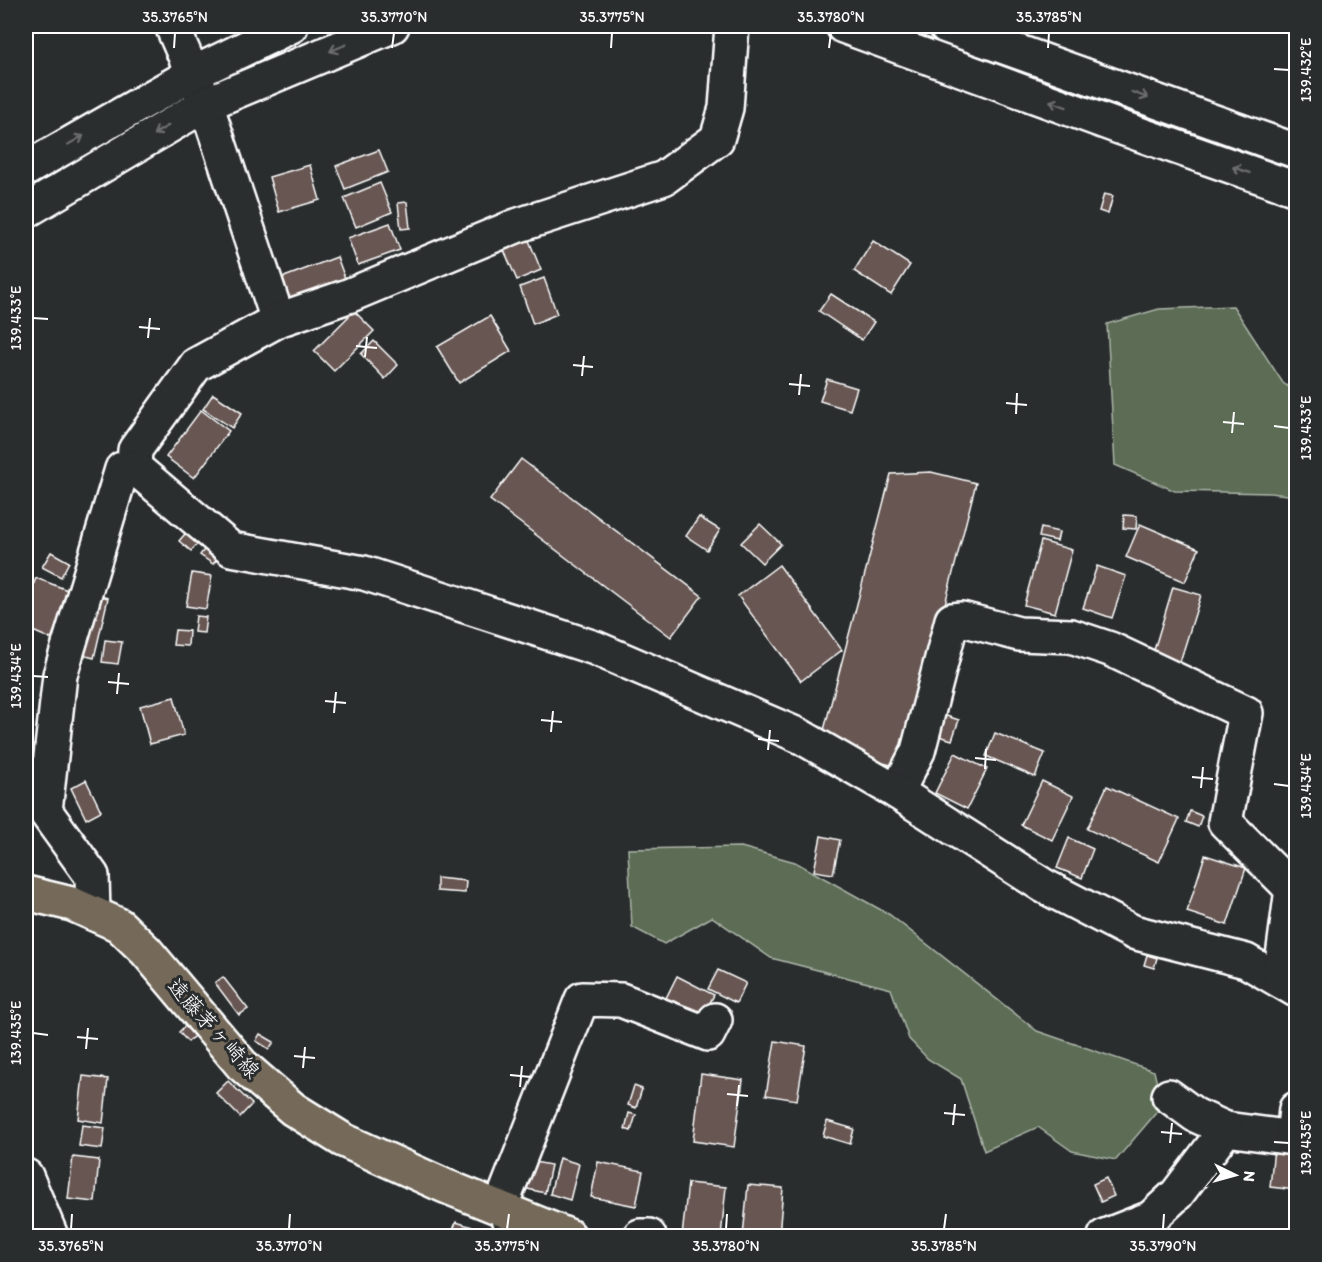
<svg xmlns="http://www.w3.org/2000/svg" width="1322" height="1262" font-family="Itim,'Klee One',sans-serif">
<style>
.green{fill:#5b6c55;stroke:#adb6aa;stroke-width:1.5}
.building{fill:#685752;stroke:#fff;stroke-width:1.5}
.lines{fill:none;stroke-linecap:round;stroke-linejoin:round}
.minor-casing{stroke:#fff;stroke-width:38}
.major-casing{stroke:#fff;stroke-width:38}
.minor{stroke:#2a2d2e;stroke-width:33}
.major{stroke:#746a5a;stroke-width:33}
.oneway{stroke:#6a6c6d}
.ticks{fill:none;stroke:#fff;stroke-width:2}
.labels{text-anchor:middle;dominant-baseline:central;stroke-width:6;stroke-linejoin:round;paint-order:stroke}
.street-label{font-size:21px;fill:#fff;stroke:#2a2d2e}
.neatline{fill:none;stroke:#fff;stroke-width:2}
.ticks-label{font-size:15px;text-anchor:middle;fill:#fff}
</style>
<rect width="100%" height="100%" fill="#2a2d2e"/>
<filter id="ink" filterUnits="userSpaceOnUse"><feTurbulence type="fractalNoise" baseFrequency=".0167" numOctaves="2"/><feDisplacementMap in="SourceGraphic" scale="12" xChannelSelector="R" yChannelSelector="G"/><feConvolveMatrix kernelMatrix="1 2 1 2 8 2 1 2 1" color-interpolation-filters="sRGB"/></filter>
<g filter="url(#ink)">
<g class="green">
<path d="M1233,306L1283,383L1296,392V496L1270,493L1175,491L1115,465L1107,324L1159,309Z"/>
<path d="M741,847L795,862L890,915L1037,1031L1154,1071L1162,1106L1116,1160L1072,1151L1038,1127L984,1151L961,1079L928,1059L909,1039L891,989L771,958L712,917L664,944L632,927L628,849Z"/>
</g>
<g class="building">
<path d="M379,150L388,172L345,189L336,166Z"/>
<path d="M310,165L320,200L279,212L269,177Z"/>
<path d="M380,183L392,212L356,227L344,198Z"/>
<path d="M1104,194L1113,196L1108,214L1099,211Z"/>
<path d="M407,202L410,228L401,229L398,203Z"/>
<path d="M390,223L400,250L358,265L348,238Z"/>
<path d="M528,238L541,270L517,280L503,248Z"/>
<path d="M873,241L910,265L891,295L854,271Z"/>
<path d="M337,257L348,286L290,308L279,279Z"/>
<path d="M544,278L557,314L533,324L520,287Z"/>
<path d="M831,294L874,322L862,340L819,311Z"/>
<path d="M354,311L374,331L334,371L314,351Z"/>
<path d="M490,316L511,351L459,383L437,347Z"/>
<path d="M374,341L398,365L385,379L361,354Z"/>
<path d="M827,379L857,388L850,410L820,401Z"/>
<path d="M213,394L242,413L232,428L203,409Z"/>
<path d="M201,410L229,431L194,478L166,457Z"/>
<path d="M521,459L702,596L671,637L490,500Z"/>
<path d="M931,472L976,483L903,768L859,757L823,734L891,474Z"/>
<path d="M1124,515L1137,516L1136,529L1123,528Z"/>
<path d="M699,517L720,530L707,550L686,536Z"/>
<path d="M760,524L781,544L762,563L741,543Z"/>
<path d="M1140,524L1199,549L1185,582L1126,557Z"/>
<path d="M190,528L203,538L191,551L179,541Z"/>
<path d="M1041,528L1059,532L1057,541L1039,537Z"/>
<path d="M1041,541L1072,550L1055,613L1024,605Z"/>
<path d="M206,547L219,557L213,564L200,555Z"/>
<path d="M51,552L69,562L61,577L42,567Z"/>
<path d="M779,565L842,650L801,681L738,596Z"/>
<path d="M1097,566L1126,576L1112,618L1083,608Z"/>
<path d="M192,573L212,576L206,609L186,606Z"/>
<path d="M36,578L70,591L51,639L26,628V604Z"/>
<path d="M1173,587L1201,595L1179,665L1152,657Z"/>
<path d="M93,594L108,598L94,658L79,654Z"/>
<path d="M196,616L206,617L204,633L194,632Z"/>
<path d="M175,630L189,631L188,646L173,645Z"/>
<path d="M105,640L122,642L118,664L102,662Z"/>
<path d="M174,697L184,735L150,744L140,706Z"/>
<path d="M940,714L959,720L952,740L933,734Z"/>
<path d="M995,733L1045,753L1035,777L986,756Z"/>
<path d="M955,753L987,769L967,809L935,793Z"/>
<path d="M86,780L101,811L86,819L71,788Z"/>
<path d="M1042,781L1073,796L1052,840L1021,825Z"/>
<path d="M1107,786L1179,819L1159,862L1087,829Z"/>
<path d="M1190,811L1202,816L1198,827L1186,822Z"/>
<path d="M821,836L840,840L833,874L814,871Z"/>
<path d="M1069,838L1093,849L1082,878L1057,868Z"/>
<path d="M1205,855L1246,868L1227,925L1187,912Z"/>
<path d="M437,878L466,881L465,893L437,891Z"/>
<path d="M1147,955L1157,958L1154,968L1144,965Z"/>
<path d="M718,970L746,983L736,1003L708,989Z"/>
<path d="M677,976L714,995L700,1021L664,1002Z"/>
<path d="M223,977L248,1009L239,1015L215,983Z"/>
<path d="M185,1026L194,1036L188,1042L179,1032Z"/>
<path d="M260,1034L274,1042L269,1049L256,1041Z"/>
<path d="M775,1041L806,1046L797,1100L766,1095Z"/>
<path d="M701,1074L743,1080L734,1147L693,1141Z"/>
<path d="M83,1076L108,1079L103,1123L78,1119Z"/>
<path d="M228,1081L252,1104L240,1117L216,1093Z"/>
<path d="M634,1086L642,1089L636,1108L628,1105Z"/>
<path d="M629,1113L636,1115L631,1131L625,1129Z"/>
<path d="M827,1121L854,1129L850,1144L823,1136Z"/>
<path d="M82,1125L105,1128L102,1149L79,1146Z"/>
<path d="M1274,1148L1296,1151V1190L1270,1187Z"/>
<path d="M73,1157L99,1160L95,1202L68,1199Z"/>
<path d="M559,1158L579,1164L570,1200L550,1194Z"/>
<path d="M529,1161L551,1165L545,1193L523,1188Z"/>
<path d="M598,1162L643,1171L636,1206L591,1197Z"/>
<path d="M1106,1178L1114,1196L1101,1202L1093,1184Z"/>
<path d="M688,1183L726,1187L721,1236H682Z"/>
<path d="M748,1185L783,1188L779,1236H743Z"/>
<path d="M456,1222L479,1229L476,1236H451Z"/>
</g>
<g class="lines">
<defs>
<g id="minor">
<path d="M172,26L206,104L278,320"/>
<path d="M843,26L1119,127L1296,189"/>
<path d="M946,26L1296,151"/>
<path d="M26,169L194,73L291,26"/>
<path d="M26,211L206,104L392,26"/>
<path d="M134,467L135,450L196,365L278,320L348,296L516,226L664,178L717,139L726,108L732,26"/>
<path d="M897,792L918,751L952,620L962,619L1019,634L1071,636L1110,649L1246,713L1225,822L1292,889"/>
<path d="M93,913L92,876L45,811L60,675L122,469L134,467L231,549L364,573L595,648L800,736L897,792L1044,886L1133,932L1246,961L1296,990"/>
<path d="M1280,979L1292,889L1296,883"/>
<path d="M1169,1096L1195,1115L1226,1129L1293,1138"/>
<path d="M1296,1109L1293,1138H1296"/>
<path d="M26,1176L51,1236"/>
<path d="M500,1208L582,999L621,1000L708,1034L715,1020"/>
<path d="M507,1212L515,1236"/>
<path d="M640,1236H649"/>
<path d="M1105,1236L1151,1218L1177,1194L1226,1129"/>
</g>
<path id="major" d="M26,893L72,904L119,925L146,951L242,1065L293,1109L343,1140L445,1186L569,1236"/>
</defs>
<use href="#minor" class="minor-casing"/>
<use href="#major" class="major-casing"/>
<use href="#minor" class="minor"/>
<use href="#major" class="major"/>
</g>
<defs><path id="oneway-shaft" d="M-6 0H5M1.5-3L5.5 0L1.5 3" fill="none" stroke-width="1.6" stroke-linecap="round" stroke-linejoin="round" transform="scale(1.5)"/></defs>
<g class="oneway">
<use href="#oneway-shaft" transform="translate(338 48) rotate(157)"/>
<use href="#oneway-shaft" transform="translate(1140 95) rotate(20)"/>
<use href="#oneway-shaft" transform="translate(1058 104) rotate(-160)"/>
<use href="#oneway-shaft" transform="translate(161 130) rotate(149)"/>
<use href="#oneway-shaft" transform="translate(76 140) rotate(-30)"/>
<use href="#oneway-shaft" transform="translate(1241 170) rotate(-161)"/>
</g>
</g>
<path class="ticks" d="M174,48L175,33M392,48L394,33M611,48L612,33M829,48L831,33M1048,48L1049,33M1274,69L1289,70M33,318L48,319M139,327L160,329M148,338L150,318M356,346L377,348M365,357L367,337M573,365L593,367M582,376L584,356M789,384L810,386M799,395L801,374M1006,403L1027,405M1016,414L1017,393M1223,422L1244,424M1274,426L1289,428M1232,433L1234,412M33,676L48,677M108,682L129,684M117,694L119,673M325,701L346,703M334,713L336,692M541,720L562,722M551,732L553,711M758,739L779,741M768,750L770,730M975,758L996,760M985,769L986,749M1192,777L1213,779M1274,784L1289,786M1201,788L1203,767M33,1033L48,1035M77,1037L98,1039M86,1049L88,1028M294,1056L315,1058M303,1068L305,1047M510,1075L531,1077M520,1087L522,1066M727,1094L748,1096M737,1106L739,1085M944,1113L965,1115M953,1125L955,1104M1161,1132L1182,1134M1274,1142L1289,1143M1170,1143L1172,1123M71,1229L72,1214M289,1229L290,1214M507,1229L509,1214M726,1229L727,1214M944,1229L946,1214M1163,1229L1164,1214"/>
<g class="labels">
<g class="street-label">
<text transform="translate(214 1028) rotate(48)">遠藤茅ヶ崎線</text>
</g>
</g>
<rect width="1322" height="1262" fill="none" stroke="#2a2d2e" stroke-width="66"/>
<g transform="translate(1235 1175) rotate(95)" stroke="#2a2d2e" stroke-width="4.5" paint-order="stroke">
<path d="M0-4.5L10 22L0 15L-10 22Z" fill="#ffffff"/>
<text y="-9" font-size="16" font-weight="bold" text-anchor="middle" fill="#ffffff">N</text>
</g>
<rect x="33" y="33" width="1256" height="1196" class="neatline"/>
<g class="ticks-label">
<text x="175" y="22">35.3765°N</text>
<text x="394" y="22">35.3770°N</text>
<text x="612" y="22">35.3775°N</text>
<text x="831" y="22">35.3780°N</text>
<text x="1049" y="22">35.3785°N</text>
<text transform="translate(1306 70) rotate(-90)" y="5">139.432°E</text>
<text transform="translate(16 318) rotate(-90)" y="5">139.433°E</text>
<text transform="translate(1306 428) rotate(-90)" y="5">139.433°E</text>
<text transform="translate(16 676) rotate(-90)" y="5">139.434°E</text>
<text transform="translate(1306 786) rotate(-90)" y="5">139.434°E</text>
<text transform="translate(16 1033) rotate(-90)" y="5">139.435°E</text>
<text transform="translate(1306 1143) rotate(-90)" y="5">139.435°E</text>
<text x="71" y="1251">35.3765°N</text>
<text x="289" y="1251">35.3770°N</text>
<text x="507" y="1251">35.3775°N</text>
<text x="726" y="1251">35.3780°N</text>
<text x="944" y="1251">35.3785°N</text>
<text x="1163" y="1251">35.3790°N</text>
</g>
</svg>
